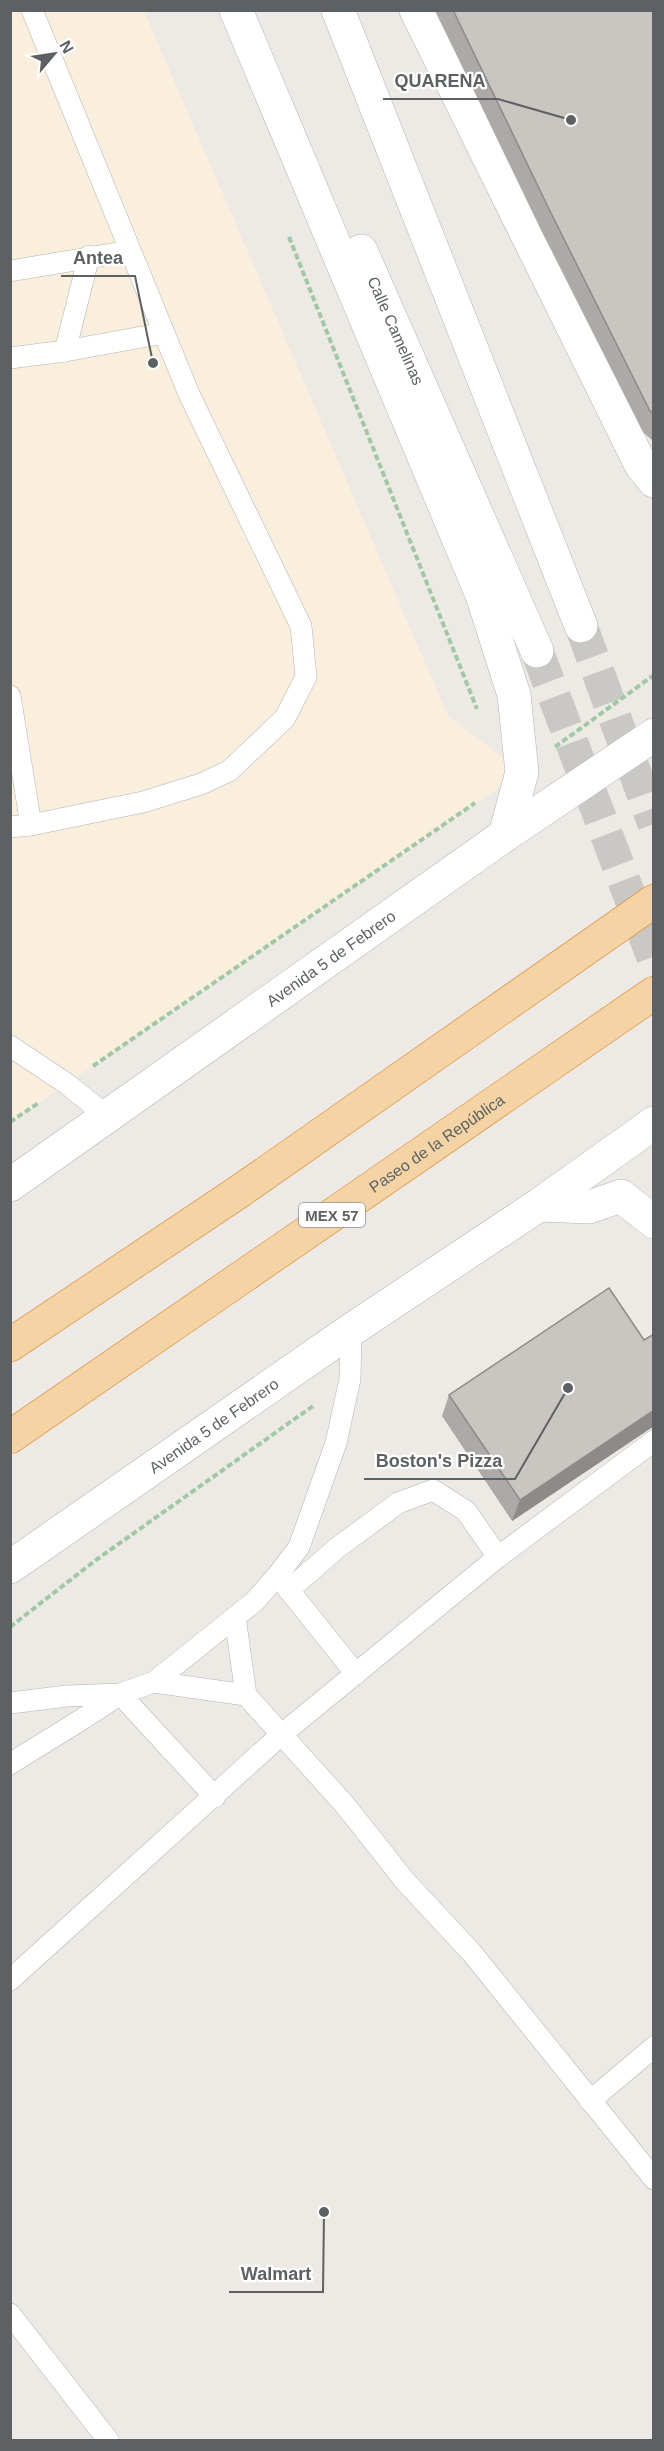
<svg xmlns="http://www.w3.org/2000/svg" width="664" height="2451" font-family="Arial,sans-serif">
<style>
.commercial{fill:#faeedd}
.lines{fill:none;stroke-linecap:round;stroke-linejoin:round}
.secondary-tunnel{stroke:#c9c8c4;stroke-width:33;stroke-dasharray:33 16;stroke-linecap:butt}
.service-casing{stroke:#b0b3b5;stroke-width:22}
.secondary-casing{stroke:#afb3b6;stroke-width:34}
.trunk-casing{stroke:#da7a18;stroke-width:34}
.path{stroke:#a0c8a5;stroke-width:4;stroke-dasharray:6 3;stroke-linecap:butt}
.service{stroke:#fff;stroke-width:21}
.secondary{stroke:#fff;stroke-width:33}
.trunk{stroke:#f4d4a4;stroke-width:33}
.wall{fill:#ada9a6}
.shaded-wall{fill:#8d8a87}
.building{fill:#c9c5c1;stroke:#8d8a87;stroke-width:1.5}
.labels{text-anchor:middle;dominant-baseline:central;stroke-width:4.5;stroke-linejoin:round;paint-order:stroke}
.shield{fill:#fff;stroke:#8e9092;stroke-width:1.5}
.shield-label{font-size:15px;font-weight:bold;fill:#5d6163}
.street-label{font-size:16px;fill:#5d6163;stroke:#fff}
.leader{fill:none;stroke:#5d6163;stroke-width:2}
.callout-dot{fill:#5d6163;stroke:#fff;stroke-width:2}
.callout-label{font-size:18px;text-anchor:middle;font-weight:bold;fill:#5d6163;stroke:#fff;stroke-width:4.5;stroke-linejoin:round;paint-order:stroke}
</style>
<rect width="100%" height="100%" fill="#edeae5"/>
<path class="commercial" d="M11,11H144L448,716L522,772L11,1122Z"/>
<g class="lines">
<g class="secondary-tunnel">
<path d="M581,626L654,824"/>
<path d="M537,651L654,960"/>
</g>
<defs>
<g id="service">
<path d="M10,271L130,251"/>
<path d="M65,351L89,256"/>
<path d="M10,358L65,351L164,333"/>
<path d="M10,696L31,825"/>
<path d="M10,827L31,825L143,802L201,784L229,771L285,718L306,677L301,626L189,394L32,10"/>
<path d="M10,1046L67,1084L108,1117"/>
<path d="M280,1579L356,1674"/>
<path d="M289,1590L337,1548L398,1503L433,1490L466,1511L498,1557L654,1441"/>
<path d="M235,1617L246,1695L345,1805L405,1881L472,1953L654,2179"/>
<path d="M154,1682L246,1695"/>
<path d="M10,1703L67,1696L120,1694L154,1682L254,1602L277,1576L299,1547L336,1443L350,1379L351,1330"/>
<path d="M10,1764C47,1740 85,1719 120,1694L215,1797"/>
<path d="M10,1980L282,1734L498,1557"/>
<path d="M590,2101L654,2047"/>
<path d="M10,2314L108,2440"/>
</g>
<g id="secondary">
<path d="M236,10L482,595L514,695L522,772L505,835"/>
<path d="M338,10L581,626"/>
<path d="M416,10L641,465L654,481"/>
<path id="s1" d="M361,251L537,651"/>
<path id="s2" d="M10,1185L505,835L654,735"/>
<path d="M539,1205L589,1207L621,1196L654,1222"/>
<path id="s3" d="M10,1567L351,1330L539,1205L654,1123"/>
</g>
<g id="trunk">
<path d="M10,1345L240,1191L654,901"/>
<path id="s4" d="M10,1437L654,993"/>
</g>
</defs>
<use href="#service" class="service-casing"/>
<use href="#secondary" class="secondary-casing"/>
<use href="#trunk" class="trunk-casing"/>
<g class="path">
<path d="M289,237L477,709"/>
<path d="M555,747L654,675"/>
<path d="M93,1066L475,803"/>
<path d="M10,1122L40,1102"/>
<path d="M10,1627L96,1560L313,1406"/>
</g>
<use href="#service" class="service"/>
<use href="#secondary" class="secondary"/>
<use href="#trunk" class="trunk"/>
</g>
<g class="wall">
<path d="M435,10H654V442L643,432L541,230Z"/>
<path d="M654,1334V1426L512,1521L442,1416L449,1395L644,1340Z"/>
</g>
<path class="shaded-wall" d="M654,1410V1426L512,1521L520,1500Z"/>
<g class="building">
<path d="M453,10H654V414L650,411L549,209Z"/>
<path d="M609,1288L644,1340L654,1334V1410L520,1500L449,1395Z"/>
</g>
<g class="labels">
<rect class="shield" x="299" y="1203" width="66" height="24" rx="4.5"/>
<g class="shield-label">
<text x="332" y="1215">MEX 57</text>
</g>
<g class="street-label">
<text stroke="none"><textPath href="#s1" startOffset="87">Calle Camelinas</textPath></text>
<text stroke="none"><textPath href="#s2" startOffset="393">Avenida 5 de Febrero</textPath></text>
<text stroke="none"><textPath href="#s4" startOffset="518">Paseo de la República</textPath></text>
<text stroke="none"><textPath href="#s3" startOffset="248">Avenida 5 de Febrero</textPath></text>
</g>
</g>
<path class="leader" d="M571 120L498 99H383M153 363L135 276H61M568 1388L515 1479H364M324 2212L323 2292H229"/>
<g class="callout-dot">
<circle cx="571" cy="120" r="6"/>
<circle cx="153" cy="363" r="6"/>
<circle cx="568" cy="1388" r="6"/>
<circle cx="324" cy="2212" r="6"/>
</g>
<g class="callout-label">
<text x="440" y="87">QUARENA</text>
<text x="98" y="264">Antea</text>
<text x="439" y="1467">Boston's Pizza</text>
<text x="276" y="2280">Walmart</text>
</g>
<rect width="664" height="2451" fill="none" stroke="#5d6163" stroke-width="24"/>
<g transform="translate(54 54) rotate(61)" stroke="#ffffff" stroke-width="4.5" paint-order="stroke">
<path d="M0-4.5L10 22L0 15L-10 22Z" fill="#5d6163"/>
<text y="-9" font-size="16" font-weight="bold" text-anchor="middle" fill="#5d6163">N</text>
</g>
</svg>
